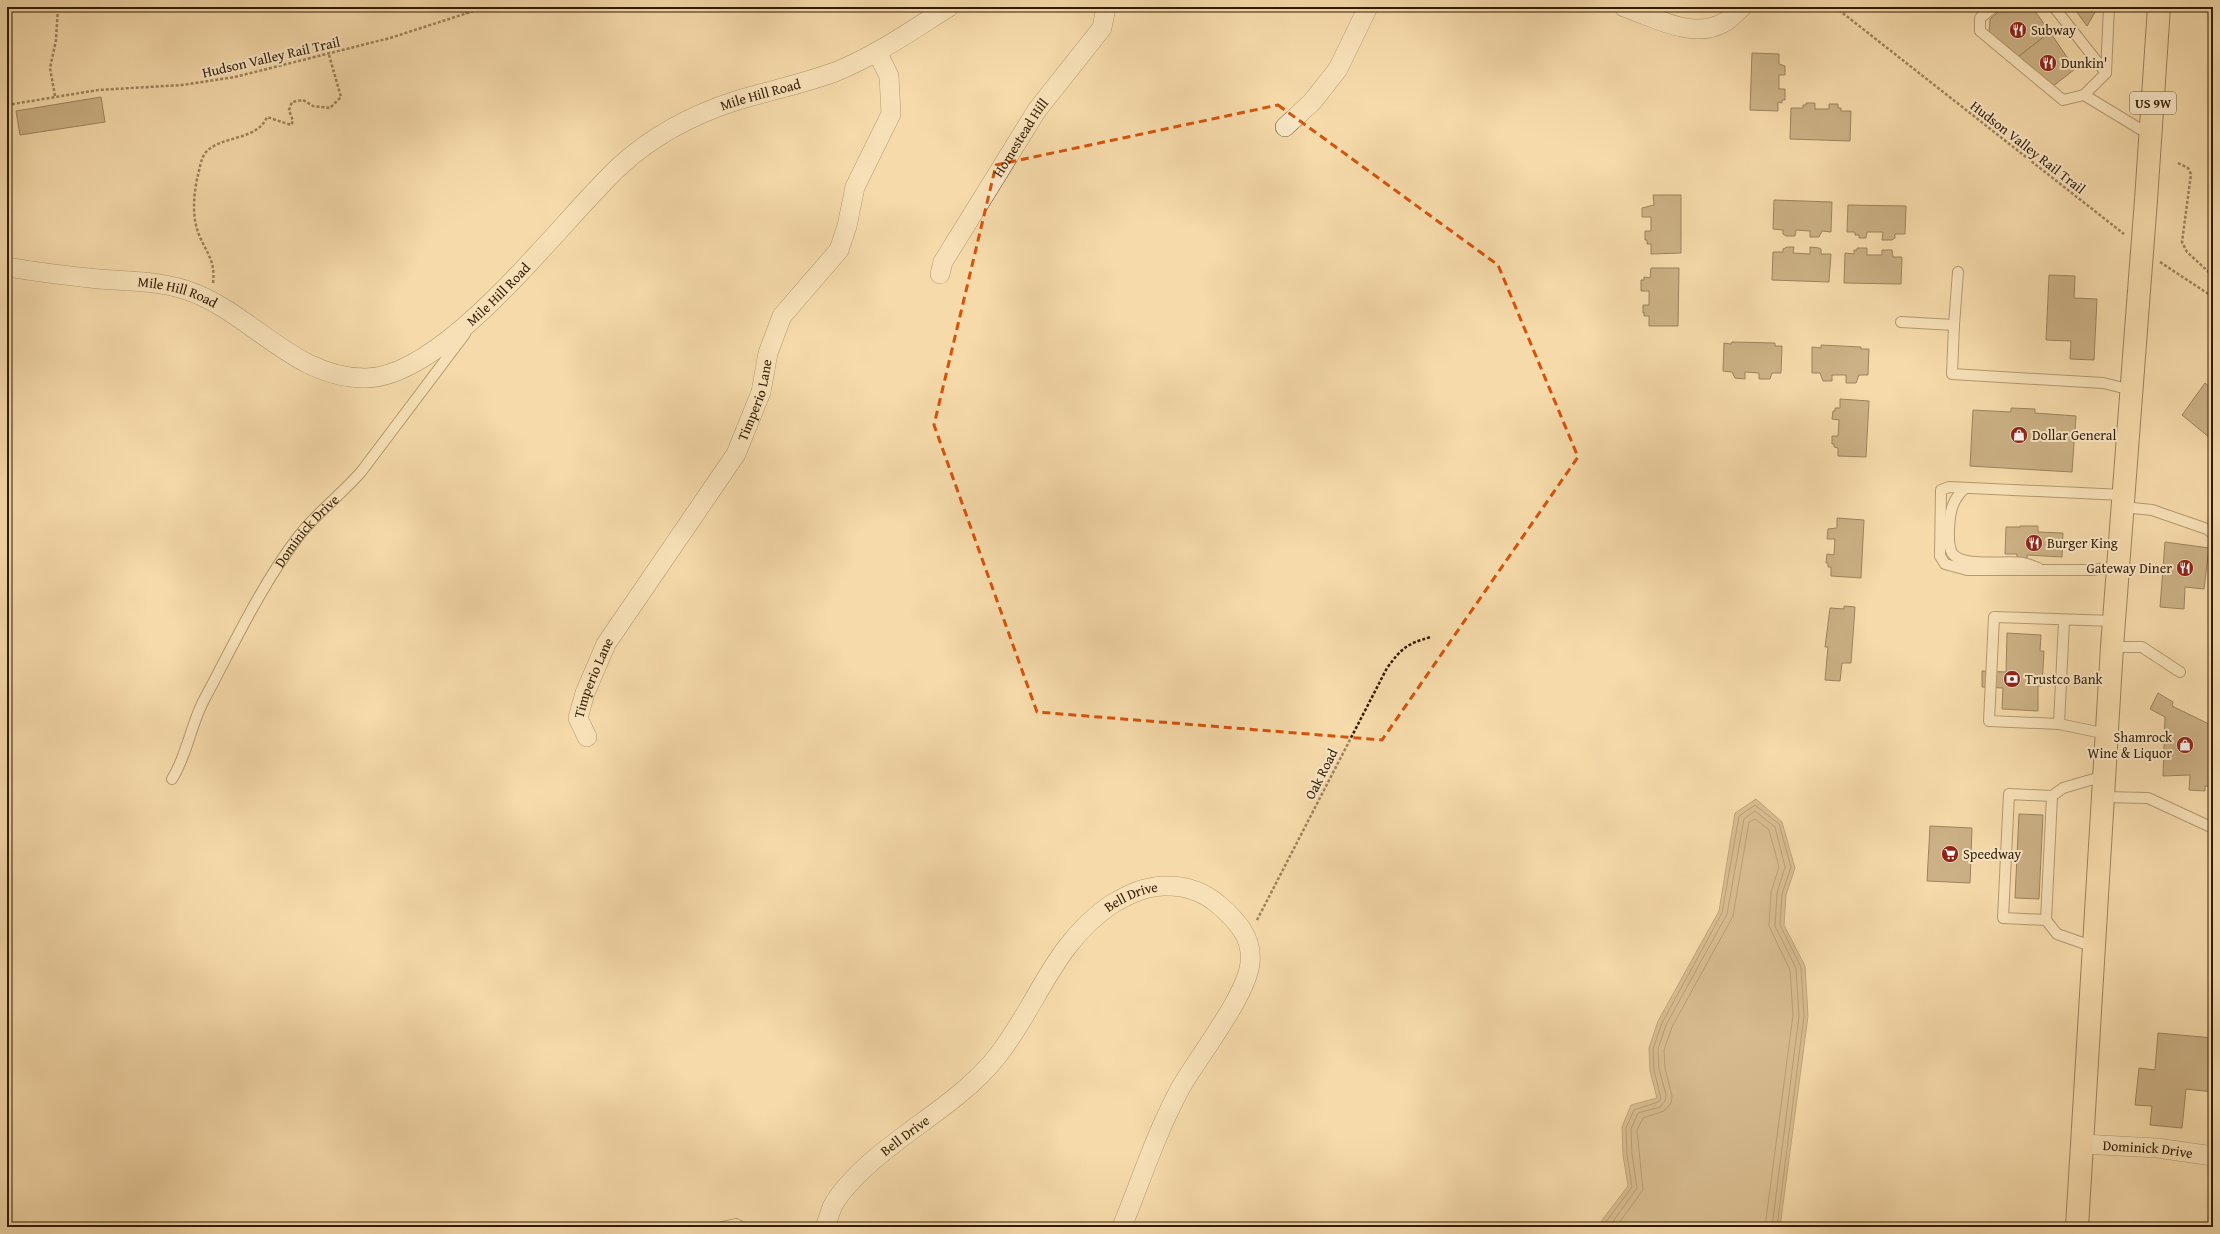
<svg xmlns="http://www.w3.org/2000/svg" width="2220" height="1234" font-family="'Gentium Book Plus',serif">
  <rect width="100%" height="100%" fill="#f6daaa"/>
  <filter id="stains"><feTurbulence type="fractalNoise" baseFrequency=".005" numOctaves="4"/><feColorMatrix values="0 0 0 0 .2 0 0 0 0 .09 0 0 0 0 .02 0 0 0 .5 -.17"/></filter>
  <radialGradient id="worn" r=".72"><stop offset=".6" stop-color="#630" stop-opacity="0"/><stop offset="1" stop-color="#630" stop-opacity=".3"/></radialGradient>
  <polygon fill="#b39971" stroke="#7f6744" points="1756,799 1782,822 1795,868 1786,895 1784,925 1805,966 1808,1016 1780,1227 1600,1227 1602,1220 1628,1186 1623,1155 1622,1127 1631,1105 1657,1098 1650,1071 1649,1048 1658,1021 1719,911 1735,813"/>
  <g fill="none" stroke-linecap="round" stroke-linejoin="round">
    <g stroke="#725a39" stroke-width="1">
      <polyline points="1604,1227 1606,1222 1632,1187 1627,1155 1626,1128 1634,1110 1658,1102 1661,1099 1654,1070 1653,1049 1662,1023 1722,913 1739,816 1755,805 1779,824 1791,867 1782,894 1780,925 1801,967 1804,1016 1777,1227"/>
      <polyline points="1609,1227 1637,1188 1632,1154 1631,1129 1638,1113 1660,1107 1665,1101 1666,1095 1659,1069 1658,1049 1666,1025 1727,914 1744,819 1755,811 1775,827 1785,867 1777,893 1775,926 1796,968 1799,1016 1772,1227"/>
      <polyline points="1616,1227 1643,1190 1637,1130 1643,1118 1664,1111 1671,1103 1672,1096 1665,1068 1664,1050 1672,1027 1733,916 1749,822 1755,819 1769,830 1779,867 1771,892 1769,926 1790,970 1793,1015 1765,1227"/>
    </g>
  </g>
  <g fill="#977e59" stroke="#311b01">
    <polygon points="2004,7 2032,7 2050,32 2018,57 1989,32 1990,19"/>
    <polygon points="2073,7 2098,7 2087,26"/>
    <polygon points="2050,32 2075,69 2052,87 2018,57"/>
    <polygon points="1752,53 1779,54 1779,64 1785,66 1785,75 1779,75 1779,89 1785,89 1785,100 1782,100 1782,103 1778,102 1778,111 1750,110"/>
    <polygon points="101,97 105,122 20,135 16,111"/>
    <polygon points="1806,103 1815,103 1815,109 1829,109 1829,104 1838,104 1838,108 1841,108 1841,111 1851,111 1850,141 1790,139 1791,108 1803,108 1803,105 1806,105"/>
    <polygon points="1653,195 1681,195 1681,253 1651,254 1651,244 1647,244 1647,240 1645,240 1645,231 1651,231 1651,217 1642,217 1642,208 1654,205"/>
    <polygon points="1774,200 1832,202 1831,232 1822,231 1819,237 1810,237 1810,231 1796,230 1795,236 1786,236 1783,234 1783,230 1773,229"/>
    <polygon points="1848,205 1906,206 1905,234 1895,234 1895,238 1892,240 1882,240 1883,232 1867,232 1866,238 1859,238 1859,235 1855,235 1855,232 1847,232"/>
    <polygon points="1787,247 1794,247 1793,253 1810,254 1810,247 1819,248 1821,249 1821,254 1831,254 1829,282 1772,280 1773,252 1783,252 1783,249"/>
    <polygon points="1857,248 1867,248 1867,255 1882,255 1882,250 1892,250 1893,257 1902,257 1901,284 1844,283 1845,253 1854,254 1854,250 1857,250"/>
    <polygon points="1651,268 1679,268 1678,326 1649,326 1649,316 1644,316 1644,312 1643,313 1643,305 1649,305 1649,291 1641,291 1641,280 1644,280 1644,277 1650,278"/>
    <polygon points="2049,275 2075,276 2074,298 2097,299 2094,360 2070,359 2071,341 2046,340"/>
    <polygon points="1732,342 1775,343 1775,346 1782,346 1781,373 1772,373 1770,379 1759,379 1759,373 1745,372 1745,379 1735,378 1732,372 1723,371 1724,343 1731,344"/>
    <polygon points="1821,345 1861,347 1861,349 1869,349 1868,375 1859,375 1856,383 1846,383 1846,375 1832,375 1832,381 1823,381 1820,373 1812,373 1812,347 1821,348"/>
    <polygon points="2205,383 2213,390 2213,435 2210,438 2182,415"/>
    <polygon points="1840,399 1869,401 1866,457 1838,456 1838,448 1834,447 1834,444 1832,444 1832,436 1838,436 1839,420 1832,419 1833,411 1835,411 1835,408 1840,408"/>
    <polygon points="2011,408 2035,409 2035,413 2076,416 2072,472 1970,466 1973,410 2011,412"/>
    <polygon points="1837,518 1864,520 1861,578 1831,576 1831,567 1828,567 1828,563 1826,563 1827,554 1834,555 1835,539 1827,539 1828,529 1837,528"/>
    <polygon points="2020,526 2038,526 2038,532 2063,533 2062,557 2027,555 2027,558 2017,558 2017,554 2005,554 2006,527 2020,527"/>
    <polygon points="2165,542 2209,548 2204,589 2185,587 2184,609 2160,607"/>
    <polygon points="1844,606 1855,607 1851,663 1842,663 1840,681 1825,680 1828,647 1825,647 1830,608 1844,609"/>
    <polygon points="2007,633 2041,635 2040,651 2044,651 2042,686 2038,686 2038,711 2002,709 2003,688 1982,687 1982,671 2006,672"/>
    <polygon points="2158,693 2173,702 2172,706 2213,726 2213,787 2205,786 2205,791 2189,790 2190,775 2163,776 2165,717 2150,709"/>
    <polygon points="2019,814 2043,815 2039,899 2015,898"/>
    <polygon points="1930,826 1972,828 1970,883 1927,881"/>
    <polygon points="2158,1033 2213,1038 2213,1092 2186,1089 2182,1128 2150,1125 2152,1106 2135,1105 2139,1068 2155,1070"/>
  </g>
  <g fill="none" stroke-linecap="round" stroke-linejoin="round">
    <defs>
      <g id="lane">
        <polyline points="1994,7 1980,18 1980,31 2063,100 2084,95 2106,73 2109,7"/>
        <polyline points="2054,7 2106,73"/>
        <polyline points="2084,95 2150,135"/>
        <polyline points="1901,322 1954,325 1952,374 2103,383 2132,390"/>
        <polyline points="1954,325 1958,272"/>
        <path d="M1965,488C1952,500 1950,511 1949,529C1949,536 1948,546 1952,553C1962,568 2006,560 2023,563C2028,564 2033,566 2038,568"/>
        <polyline points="2123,507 2152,510 2207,529 2213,534"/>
        <polyline points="2118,567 2091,570 1967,570 1945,564 1940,556 1941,490 1949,487 2124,495"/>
        <polyline points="2112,647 2142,647 2180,672"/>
        <polyline points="2059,724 2064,621"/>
        <polyline points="2107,734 2059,724 1989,721 1994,617 2114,621"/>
        <path id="s1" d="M172,779C187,756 191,723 205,698C234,644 260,587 298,537C316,513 341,495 361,472L465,334"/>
        <polyline points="2052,796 2063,788 2104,776"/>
        <polyline points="2103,797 2148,798 2213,828"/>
        <polyline points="2046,920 2003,918 2009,794 2052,796 2046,920 2057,934 2094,947"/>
        <polyline points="722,1227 736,1224 742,1227"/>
      </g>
      <g id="street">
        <path d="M1624,7C1653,17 1693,40 1723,23C1730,20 1736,12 1742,7"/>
        <polyline points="1285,127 1312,102 1338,69 1368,7"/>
        <path id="s2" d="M7,267C37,272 68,276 99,279C129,281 157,281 186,290C250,311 293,378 365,378C447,378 562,219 621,165C654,135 692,115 735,101C768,91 802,84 835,72C875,56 912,30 949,7"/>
        <path id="s3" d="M940,274L943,262L1037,110L1102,28L1106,7"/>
        <path id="s4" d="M587,737L578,718L585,693L606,644L736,454L761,392L768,353L782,316L839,250L847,226L855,187L891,114L889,76L877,52"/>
        <path id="s5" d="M2082,1144L2157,1148L2213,1156"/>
        <path id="s6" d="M825,1227C828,1220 830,1212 833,1205C858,1163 919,1127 957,1096C973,1083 987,1070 999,1054C1039,1002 1054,943 1112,904C1129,894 1144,887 1163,886C1184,885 1203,891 1219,905C1236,920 1253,937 1250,963C1247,995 1199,1056 1181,1087C1157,1131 1141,1180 1122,1227"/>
      </g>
      <g id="highway">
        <polyline points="2146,200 2159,7"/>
        <polyline points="2077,1227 2112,647 2138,304"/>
      </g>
    </defs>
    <use href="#lane" stroke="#624b2b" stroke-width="12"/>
    <use href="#street" stroke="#624b2b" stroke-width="20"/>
    <use href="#highway" stroke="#311b01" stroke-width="24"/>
    <g stroke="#311b01" stroke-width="2.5" stroke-dasharray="3 2" stroke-linecap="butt">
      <polyline points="465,7 467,14"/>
      <polyline points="1835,7 2124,234"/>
      <polyline points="55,96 50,68 56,40 58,7"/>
      <polyline points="7,105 98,90 182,85 235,77 390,38 486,7"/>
      <polyline points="2178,163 2188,168 2191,174 2182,242 2187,252 2213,276"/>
      <polyline points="2160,262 2213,297"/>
      <path d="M213,283C216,258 204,251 197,229C192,213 194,191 198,175C200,167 201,158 206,152C222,135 257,141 267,117L291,125L293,121L289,110L292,102L303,100L313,106L330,108L341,97L329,55"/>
      <path d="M1257,920L1387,668C1402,648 1406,644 1431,637"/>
    </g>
    <use href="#lane" stroke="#f9e7c8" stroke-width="10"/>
    <use href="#street" stroke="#f9e7c8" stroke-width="19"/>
    <use href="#highway" stroke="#f6daaa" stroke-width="22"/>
    <defs>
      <polyline id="highway-bridge" points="2138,304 2146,200"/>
    </defs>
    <use href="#highway-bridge" stroke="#311b01" stroke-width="24" stroke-linecap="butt"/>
    <use href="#highway-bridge" stroke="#f6daaa" stroke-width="22"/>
  </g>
  <path d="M0 0H2220V1234H0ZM1278,105L1498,265L1578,457L1382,740L1037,712L934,425L996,165Z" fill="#f6daaa" fill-opacity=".55" fill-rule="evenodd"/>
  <path fill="none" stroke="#d6530b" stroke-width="3" stroke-dasharray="8 5" stroke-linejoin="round" d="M1278,105L1498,265L1578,457L1382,740L1037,712L934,425L996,165Z"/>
  <defs>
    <symbol id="restaurant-disc" viewBox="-11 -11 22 22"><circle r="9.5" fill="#8f2418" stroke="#f9e7c8"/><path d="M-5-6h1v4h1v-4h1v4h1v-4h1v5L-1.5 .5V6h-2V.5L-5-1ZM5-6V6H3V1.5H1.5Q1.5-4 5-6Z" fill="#fff"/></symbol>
    <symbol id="shop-disc" viewBox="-11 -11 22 22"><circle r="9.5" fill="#8f2418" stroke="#f9e7c8"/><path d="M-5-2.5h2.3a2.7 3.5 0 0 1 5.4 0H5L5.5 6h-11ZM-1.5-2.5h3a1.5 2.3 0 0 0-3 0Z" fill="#fff"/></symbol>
    <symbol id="bank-disc" viewBox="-11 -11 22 22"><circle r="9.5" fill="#8f2418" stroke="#f9e7c8"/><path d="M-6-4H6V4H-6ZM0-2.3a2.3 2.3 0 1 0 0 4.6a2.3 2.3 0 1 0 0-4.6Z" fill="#fff"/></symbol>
    <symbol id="supermarket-disc" viewBox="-11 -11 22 22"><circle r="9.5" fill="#8f2418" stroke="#f9e7c8"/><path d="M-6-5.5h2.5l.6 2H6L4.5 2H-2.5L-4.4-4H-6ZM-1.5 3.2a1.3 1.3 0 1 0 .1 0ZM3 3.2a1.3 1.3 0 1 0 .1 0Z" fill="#fff"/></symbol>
  </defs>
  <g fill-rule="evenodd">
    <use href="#restaurant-disc" x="2008" y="20" width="20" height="20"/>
    <use href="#restaurant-disc" x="2038" y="53" width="20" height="20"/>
    <use href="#shop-disc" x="2009" y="425" width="20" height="20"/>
    <use href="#restaurant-disc" x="2024" y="533" width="20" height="20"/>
    <use href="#restaurant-disc" x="2175" y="558" width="20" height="20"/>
    <use href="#bank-disc" x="2002" y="669" width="20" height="20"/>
    <use href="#shop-disc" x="2175" y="735" width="20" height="20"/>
    <use href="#supermarket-disc" x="1940" y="844" width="20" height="20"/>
  </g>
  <g text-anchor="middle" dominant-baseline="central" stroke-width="4" stroke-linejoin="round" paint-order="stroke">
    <rect fill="#f9e7c8" stroke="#6d583d" stroke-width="1" x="2130" y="92" width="46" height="22" rx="3"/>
    <g font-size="13" font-weight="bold" fill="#311b01">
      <text x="2153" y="103">US 9W</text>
    </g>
    <g font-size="14" fill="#311b01" stroke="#f9e7c8" text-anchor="start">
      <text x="2031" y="30">Subway</text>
      <text x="2061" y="63">Dunkin'</text>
      <text x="2032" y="435">Dollar General</text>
      <text x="2047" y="543">Burger King</text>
      <text x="2172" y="568" text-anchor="end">Gateway Diner</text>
      <text x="2025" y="679">Trustco Bank</text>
      <text x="2172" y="737" text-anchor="end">Shamrock<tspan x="2172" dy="16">Wine &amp; Liquor</tspan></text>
      <text x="1963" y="854">Speedway</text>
    </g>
    <g font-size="14" fill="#311b01" stroke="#f9e7c8">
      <text transform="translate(271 57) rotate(-13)">Hudson Valley Rail Trail</text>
      <text stroke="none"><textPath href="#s2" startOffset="880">Mile Hill Road</textPath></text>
      <text stroke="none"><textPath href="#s3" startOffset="159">Homestead Hill</textPath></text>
      <text transform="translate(2028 147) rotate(38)">Hudson Valley Rail Trail</text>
      <text stroke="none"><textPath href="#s2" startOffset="544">Mile Hill Road</textPath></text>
      <text stroke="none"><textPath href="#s2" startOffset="173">Mile Hill Road</textPath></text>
      <text stroke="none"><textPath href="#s4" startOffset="388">Timperio Lane</textPath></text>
      <text stroke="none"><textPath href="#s1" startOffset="284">Dominick Drive</textPath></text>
      <text stroke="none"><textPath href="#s4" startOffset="64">Timperio Lane</textPath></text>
      <text transform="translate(1321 774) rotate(-63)">Oak Road</text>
      <text stroke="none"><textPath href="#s6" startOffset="459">Bell Drive</textPath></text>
      <text stroke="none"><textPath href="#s6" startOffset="124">Bell Drive</textPath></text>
      <text stroke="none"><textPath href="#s5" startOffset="66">Dominick Drive</textPath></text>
    </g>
  </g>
  <rect width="2220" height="1234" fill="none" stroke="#f6daaa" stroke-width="24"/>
  <rect x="8" y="8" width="2204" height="1218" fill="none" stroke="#311b01" stroke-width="2"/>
  <rect x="12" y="12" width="2196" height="1210" fill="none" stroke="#311b01"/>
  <rect width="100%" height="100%" filter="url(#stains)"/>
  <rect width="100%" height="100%" fill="url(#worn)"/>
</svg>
